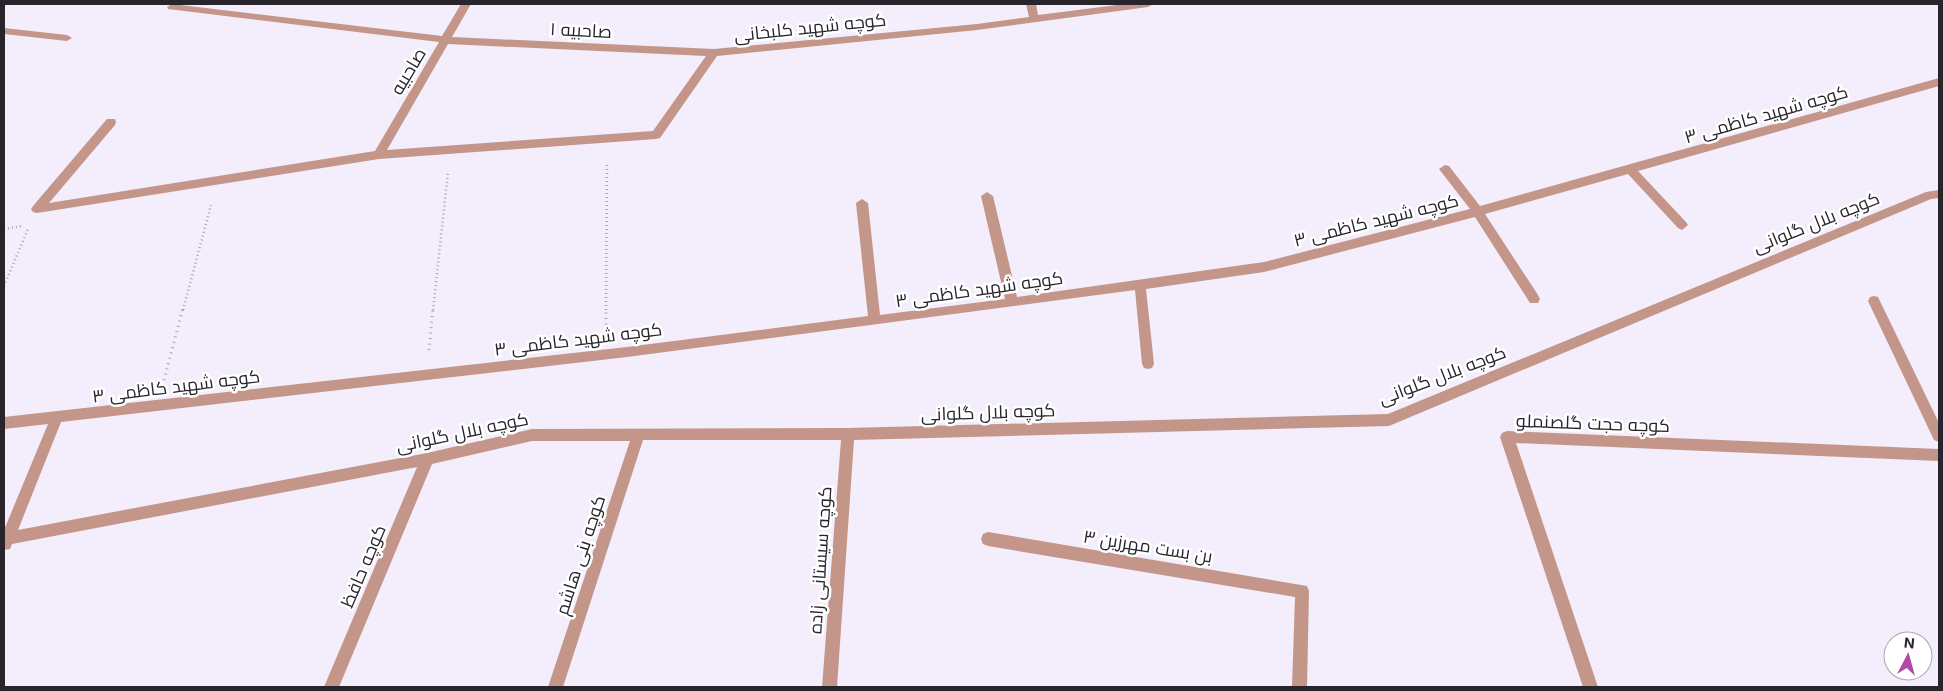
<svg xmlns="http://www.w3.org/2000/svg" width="1943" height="691" font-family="Inter,Cairo,sans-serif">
  <rect width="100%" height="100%" fill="#f3edfc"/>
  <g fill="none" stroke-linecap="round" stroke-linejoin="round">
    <g stroke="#a9a4b0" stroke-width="2.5" stroke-dasharray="1 3" stroke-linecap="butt">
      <polyline points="4,229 23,226"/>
      <polyline points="4,286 28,229"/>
      <polyline points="183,310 211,205"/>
      <polyline points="433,310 448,172"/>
      <polyline points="606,310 607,162"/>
    </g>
    <g stroke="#a9a4b0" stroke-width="3" stroke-dasharray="1 4.5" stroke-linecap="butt">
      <polyline points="606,330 606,308"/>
      <polyline points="429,350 433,308"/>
      <polyline points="164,380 183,308"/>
    </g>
    <g fill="#c39689" fill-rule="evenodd">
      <path d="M172,4L442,36L461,4H471L452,37L714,49L977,24L1029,17L1026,4H1036L1038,15L1125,4H1153L1148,7L977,30L717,56L660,138L656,139L379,159L37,213L33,212L31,209L33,206L107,119H115L116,122L115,125L49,203L375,151L439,42L168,9L167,7ZM448,44L706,56L653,131L387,150Z"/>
      <polygon points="4,28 67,35 72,38 67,41 4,34"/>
      <polygon points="1939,78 1939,86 1638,171 1686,222 1688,225 1682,230 1678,228 1628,174 1485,214 1538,295 1540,299 1538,303 1530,303 1475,217 1264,272 1146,289 1154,364 1152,368 1148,369 1144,368 1142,364 1135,290 627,357 61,422 18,530 427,453 532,429 848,428 1388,414 1926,192 1939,190 1939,198 1931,199 1389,426 854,440 837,687 822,687 841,440 643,440 563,687 548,687 630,441 532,441 432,464 339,687 324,687 417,467 12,544 10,549 4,550 4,530 48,424 4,429 4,417 627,347 868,316 856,203 862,199 868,203 880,315 1005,299 981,196 987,192 993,196 1017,297 1264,262 1470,209 1439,169 1445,165 1449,166 1480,206"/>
      <polygon points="1874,296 1878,297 1939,423 1939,442 1934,440 1868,301 1870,297"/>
      <polygon points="1507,431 1939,449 1939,461 1516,443 1598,687 1583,687 1500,437 1502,433"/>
      <polygon points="988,532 1307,586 1309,591 1307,687 1292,687 1295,597 988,546 983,544 981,539 983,534"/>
    </g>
  </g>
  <g text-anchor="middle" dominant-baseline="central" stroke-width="5" stroke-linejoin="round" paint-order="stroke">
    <g font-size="18" fill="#27252b" stroke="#fff">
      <text transform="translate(810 27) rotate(-6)">کوچه شهید کلبخانی</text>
      <text transform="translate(581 30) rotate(3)">صاحبیه ۱</text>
      <text transform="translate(408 71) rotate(-59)">صاحبیه</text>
      <text transform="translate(1766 114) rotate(-16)">کوچه شهید کاظمی ۳</text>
      <text transform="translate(1376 220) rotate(-14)">کوچه شهید کاظمی ۳</text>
      <text transform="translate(1816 222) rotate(-22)">کوچه بلال گلوانی</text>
      <text transform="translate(979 289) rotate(-8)">کوچه شهید کاظمی ۳</text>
      <text transform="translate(578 339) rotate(-7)">کوچه شهید کاظمی ۳</text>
      <text transform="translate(1442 375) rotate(-21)">کوچه بلال گلوانی</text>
      <text transform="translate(176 386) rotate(-7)">کوچه شهید کاظمی ۳</text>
      <text transform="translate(988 412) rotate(-2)">کوچه بلال گلوانی</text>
      <text transform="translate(1593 423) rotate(2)">کوچه حجت گلصنملو</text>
      <text transform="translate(462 432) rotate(-12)">کوچه بلال گلوانی</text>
      <text transform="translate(1148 546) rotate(9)">بن بست مهرزین ۳</text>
      <text transform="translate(580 555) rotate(-72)">کوچه بنی هاشم</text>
      <text transform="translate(820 560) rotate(-86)">کوچه سیستانی زاده</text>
      <text transform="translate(363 566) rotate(-67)">کوچه حافظ</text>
    </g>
  </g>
  <rect width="1943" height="691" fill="none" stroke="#27252b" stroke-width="10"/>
  <g transform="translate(1908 656) rotate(6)"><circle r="24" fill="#ffffff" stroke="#a9a8aa"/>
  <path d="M0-4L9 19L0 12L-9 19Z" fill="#b348a9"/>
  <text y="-8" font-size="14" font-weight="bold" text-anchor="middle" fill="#27252b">N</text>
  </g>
</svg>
